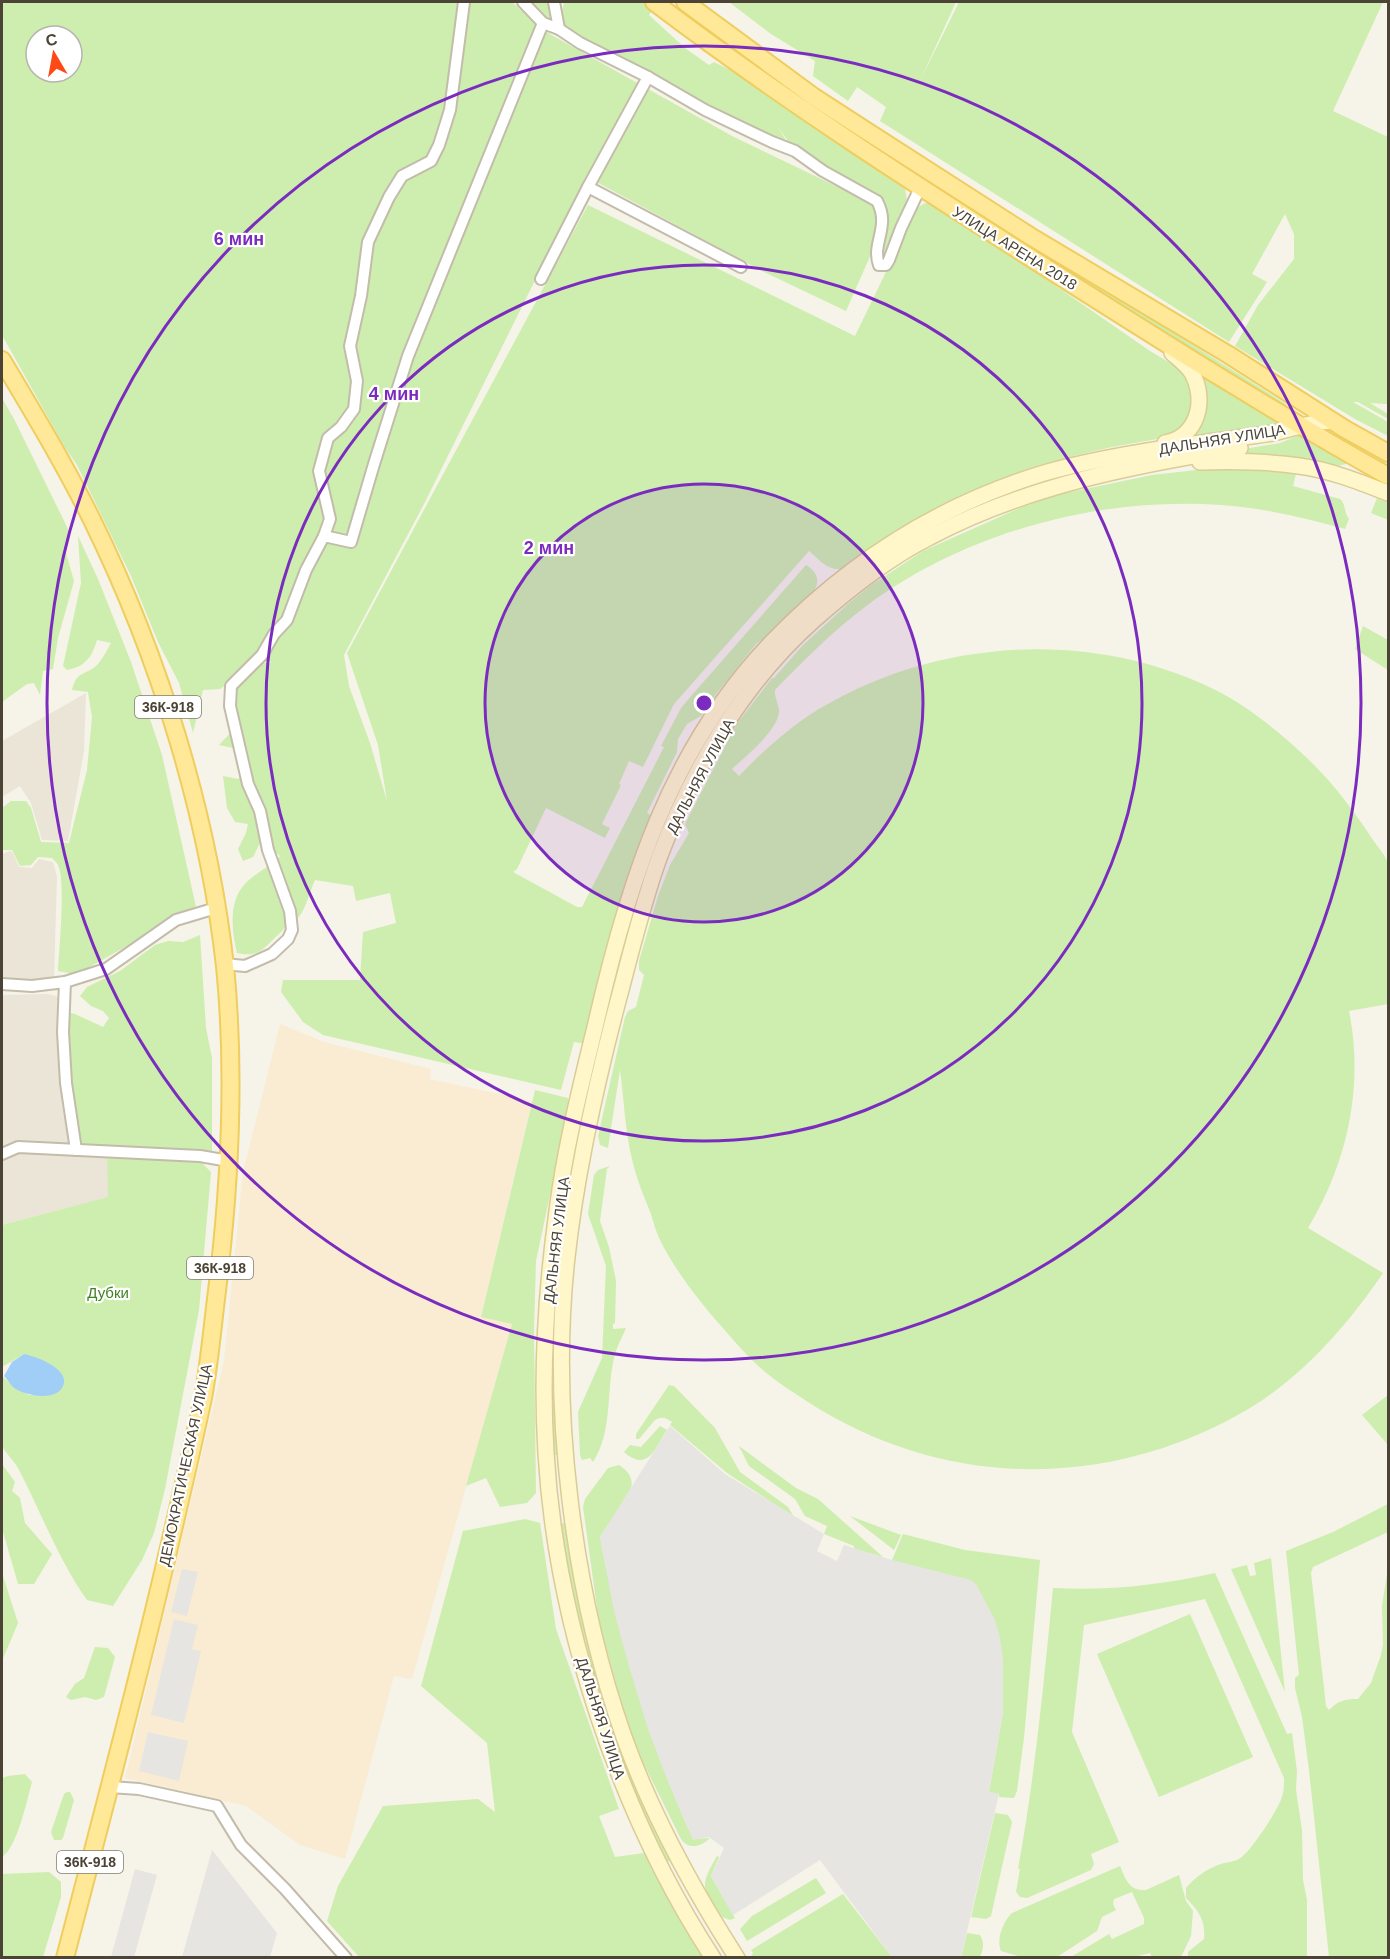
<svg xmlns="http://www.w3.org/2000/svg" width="1390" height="1959" font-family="Helvetica,sans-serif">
  <rect width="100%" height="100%" fill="#f6f3e9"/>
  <g fill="#eae5d7">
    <polygon points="86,693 84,751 68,841 42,840 31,803 20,786 2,797 2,741"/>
    <polygon points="10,851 13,853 19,867 32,868 39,859 53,862 57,877 54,977 51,980 34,984 2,980 2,854"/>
    <polygon points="47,994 56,996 61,1002 107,1148 109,1197 2,1225 2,995"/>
  </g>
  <polygon fill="#f9ecd3" points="280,1024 324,1042 431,1069 430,1079 532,1101 481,1316 512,1324 412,1679 394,1676 345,1859 300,1845 246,1806 125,1778 224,1361 243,1172"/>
  <g fill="#cdeeae" fill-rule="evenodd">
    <path d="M2,2H512L548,33L732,136L865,200L879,212L877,201L795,151L778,127L791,149L559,29L523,2H554L559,26L564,2H644L653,9L649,15L685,48L709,65L714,62L736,73L905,189L907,200L896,227L889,255L883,260L875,245L846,311L762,271L589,178L567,216L424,504L344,655L349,686L370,743L387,801L378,745L347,653L588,205L855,336L916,210C924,200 931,203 942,207L1150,351L1180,369L1191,388V411L1181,428L1173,434L1157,439L1112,447L1073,456L1036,468L843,569C827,571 820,560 809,551L674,704L643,767L629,761L619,784L621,785L602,824L610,828L605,838L546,808L517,869L513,872L577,907H582L664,747L661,746L681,708L692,695L806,565C816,571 821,580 814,591L773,632L756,644L716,694L701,716L687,724L678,739L677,752L647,813L653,816L587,1044L574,1042L561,1090L323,1035L303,1022L281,992L283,980H360L363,932L396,923L390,893L356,901L353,886L315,880C310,891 306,909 298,918C292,924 285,927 280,933C264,947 261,958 237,953C232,932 228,903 244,885C252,875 270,867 280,856L272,850L268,827L253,857L243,861L238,849L246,833L248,824L235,822L227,808L223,776L238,779L249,771V761L242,750L219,745L237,726L229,701L239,681L256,663H273L264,661L275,639L238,676L220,689L203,690L193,733L179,683L158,642L131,576L77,465L64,446L2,335ZM36,36H72V72H36Z"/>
    <polygon points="729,2 956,2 920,81 959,2 1383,2 1333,111 1388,137 1388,404 1370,403 1388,414 1388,419 1358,402 1353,402 1388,422 1388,436 1355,419 1235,346 1258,305 1294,259 1294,234 1285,214 1252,274 1267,282 1229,342 880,121 886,107 857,87 848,101 813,76 815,61 771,34"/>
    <polygon points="680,5 861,136 1283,402 1287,405 1286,409 851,138 674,8"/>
    <polygon points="1199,372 1276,420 1276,426 1195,440 1191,434"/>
    <polygon points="2,398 14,419 68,529 66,553 74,581 58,638 53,669 43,671 40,695 34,683 27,684 2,702"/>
    <polygon points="1303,434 1346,461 1346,464 1338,466 1302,458 1244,453 1244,449 1280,443"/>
    <path d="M1205,469H1245L1296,474L1293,486L1340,499C1346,504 1344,513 1349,519L1345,529C1298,516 1251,505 1202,504C1086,500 959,536 865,607C832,632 804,660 775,690C774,698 780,706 779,713C776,732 745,757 732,769L739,776C760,754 783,733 808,716C930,637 1095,626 1225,695C1255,712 1283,735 1308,759C1333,783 1354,811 1373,840C1378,847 1385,855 1388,863C1390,873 1388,889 1388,899C1388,934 1388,969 1388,1004L1349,1011C1364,1085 1348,1162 1308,1228L1383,1273C1345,1329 1296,1384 1236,1416C1099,1491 940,1487 808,1402C795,1393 781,1385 769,1375C751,1361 736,1343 721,1326C699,1301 678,1274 662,1244C657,1235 654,1224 651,1214C644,1196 636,1178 632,1159C625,1131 624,1099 620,1070L608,1148L600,1145L598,1136L625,1017L628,1011L636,1007L644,975L639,970V961L658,896L670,865L689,833L685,824L736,725L772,678H774L803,645L849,603L870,586L923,551L1022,507L1056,495L1152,475Z"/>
    <polygon points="1377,498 1388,503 1388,520 1371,513"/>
    <path d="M78,536L98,579L131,662L162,755L196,907L169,917L132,943L86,969L75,974L58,971C59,950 66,881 58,865C58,864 53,859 52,858L38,857L31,865L20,866L12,850H2V808L11,801H26L31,808L41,842L69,843L87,770L92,717L88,692L72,690C77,669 87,676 98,664C103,658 107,650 111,643L97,640C92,657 85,667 67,670L63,666L81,583Z"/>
    <polygon points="1363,626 1388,640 1388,670 1355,649"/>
    <path d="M200,935L206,1028L212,1058V1152L159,1155L163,1161L197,1158L211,1172L199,1310L165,1489L154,1533L142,1560L113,1606L87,1600C58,1559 41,1512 18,1468C14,1461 4,1451 2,1446C0,1439 2,1387 2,1376L14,1387L29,1395H52L24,1354L2,1367V1225L108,1197L107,1148L79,1147L67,1062V1012L75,1014L103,1027L109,1018L103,1011L91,1006L80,996L87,987L120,971L155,945L168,941L183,942Z"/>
    <polygon points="535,1090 568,1098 568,1110 536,1261 534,1331 536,1493 527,1503 500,1507 486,1478 466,1486 512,1324 481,1317"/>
    <path d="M610,1166L607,1169L600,1221L609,1247L616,1281L615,1323L613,1324V1329L626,1328C622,1338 616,1348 614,1358C606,1392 613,1431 593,1462L590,1458L582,1460L580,1455L578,1412L602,1358L606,1266L588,1214L594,1175L598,1170Z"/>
    <polygon points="549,1359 555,1360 557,1455 553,1455"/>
    <path d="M669,1385L674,1386L715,1428L740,1472L788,1507L794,1517L727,1473L670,1425L672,1422C666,1418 662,1416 655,1420L639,1439H636V1434Z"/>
    <polygon points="1388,1395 1388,1445 1362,1415"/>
    <path d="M660,1426L667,1430C655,1448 648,1473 624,1452L630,1445L641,1447Z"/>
    <polygon points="739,1446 796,1488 818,1499 883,1557 854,1549 854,1546 824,1534 827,1526 805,1516 795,1499 749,1466"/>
    <polygon points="2,1464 15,1482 12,1491 20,1498 25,1523 52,1554 34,1584 18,1584 2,1528"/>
    <path d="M619,1465C627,1470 634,1478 631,1488C628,1498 606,1527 600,1537C621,1645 647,1738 693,1839L710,1838C701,1847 689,1850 681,1839L631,1738L599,1622L583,1507L585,1499L608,1468Z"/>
    <path d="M1388,1504V1532L1313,1567L1311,1573L1326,1706L1329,1710C1338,1701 1344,1699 1358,1699L1371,1683L1381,1655L1383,1645L1382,1606L1388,1567V1957H1329L1309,1770L1302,1717L1295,1688V1678L1299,1675L1286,1551L1333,1532Z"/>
    <polygon points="850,1516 901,1535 894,1550"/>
    <polygon points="525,1519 540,1523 556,1629 619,1809 599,1816 615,1857 644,1853 702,1957 359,1957 327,1921 338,1886 383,1806 478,1799 495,1812 487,1743 421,1686 463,1531"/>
    <path d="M561,1523H566C580,1640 621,1754 670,1861L664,1863C649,1827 632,1790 618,1754C590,1679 570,1602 561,1523Z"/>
    <polygon points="903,1534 965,1550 1040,1560 1024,1738 1017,1791 1014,1798 999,1797 999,1794 989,1792 1003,1712 1003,1659 892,1560"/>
    <polygon points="1271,1558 1285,1692 1231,1569 1247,1565 1250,1576 1256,1575 1254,1563"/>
    <polygon points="2,1573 18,1623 2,1661"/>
    <path d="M1215,1573L1287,1734L1292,1733L1297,1771L1296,1790L1302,1830L1303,1880L1307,1900V1957H1188V1952L1204,1939C1206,1920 1198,1910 1186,1898V1888C1195,1877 1208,1868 1221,1864C1227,1862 1234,1862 1239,1859C1250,1853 1278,1810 1282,1797C1284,1791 1284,1785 1284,1778L1205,1599L1084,1625L1072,1732L1119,1842L1091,1854L1094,1864L1091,1870L1027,1898L1020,1897L1016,1892L1020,1869H1018C1035,1776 1044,1682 1053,1588C1108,1591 1162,1585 1215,1573Z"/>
    <polygon points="1190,1614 1253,1757 1159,1797 1097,1654"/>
    <polygon points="95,1647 108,1648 115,1657 104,1697 96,1700 85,1697 71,1700 66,1697 75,1684 84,1678"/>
    <path d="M25,1774L32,1782C27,1800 17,1848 2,1857V1778L8,1776Z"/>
    <polygon points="67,1792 70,1792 74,1800 63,1838 61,1840 54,1840 51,1832 64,1794"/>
    <polygon points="995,1813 1008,1815 1012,1822 991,1916 986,1919 971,1917"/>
    <path d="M717,1856L719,1857L711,1876L735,1918L730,1920L722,1917C703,1887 698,1889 717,1856Z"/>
    <path d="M1120,1866C1126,1880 1129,1891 1146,1890L1179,1875L1186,1901L1193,1911L1191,1936L1181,1957H1152L1150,1953L1131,1958L1071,1957L1109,1934L1112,1939L1144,1924V1918L1132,1892L1114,1899L1113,1904L1116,1910L1102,1917L1097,1931L1057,1957H1021L1001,1951C996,1940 1003,1921 1012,1913Z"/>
    <polygon points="49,1872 61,1882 61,1897 43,1957 2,1957 2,1874"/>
    <polygon points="816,1878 826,1893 747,1941 740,1929 752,1916"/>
    <polygon points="843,1894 892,1957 750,1958 753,1953 751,1950"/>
    <path d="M967,1933L980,1935C985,1943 983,1950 980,1957L961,1958Z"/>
  </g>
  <g fill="#e7e5e1">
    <polygon points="670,1426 725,1474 824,1534 817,1551 837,1561 844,1545 892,1560 971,1580 976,1584 995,1620 1000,1638 1003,1659 1003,1712 989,1792 999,1794 961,1957 892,1957 820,1860 733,1915 711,1876 724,1848 709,1837 693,1840 667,1779 648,1729 628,1663 614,1611 600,1537"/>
    <polygon points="182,1569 198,1572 187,1616 171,1612"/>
    <polygon points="174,1619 198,1625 192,1649 201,1651 184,1723 151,1715"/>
    <polygon points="148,1732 188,1741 179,1781 139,1771"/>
    <polygon points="212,1850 277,1933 270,1957 182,1957"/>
    <polygon points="135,1869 157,1875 134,1957 111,1957"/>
  </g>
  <path fill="#a0cef7" d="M24,1354C35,1356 67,1368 64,1383C60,1403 24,1396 13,1387C10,1384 7,1379 4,1376L12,1362Z"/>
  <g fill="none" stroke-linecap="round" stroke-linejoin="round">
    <defs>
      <g id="minor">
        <path d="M523,2L543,23L559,29L580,43L648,77L705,110L772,142L795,151L823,171L877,201C891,227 871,243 879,265H886L889,260L901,228L920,188"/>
        <polyline points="554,2 559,29"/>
        <polyline points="588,187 741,267"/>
        <polyline points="541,279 588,187 648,77"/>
        <polyline points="324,536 330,519 319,471 328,438 341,427 354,409 357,381 350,346 361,296 368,242 389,197 402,176 431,161 439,145 450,110 464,2"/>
        <polyline points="224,964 245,966 272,954 288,939 292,930 290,911 268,850 260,811 248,784 230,706 231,686 262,655 274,634 287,620 306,570 324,536 351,542 374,464 408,356 543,23"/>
        <polyline points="65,982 63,1032 66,1083 76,1150"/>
        <polyline points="2,984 32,986 65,982 106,969 176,920 216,908"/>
        <polyline points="2,1154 18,1147 200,1156 229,1161"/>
        <polyline points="110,1787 139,1789 217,1806 241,1845 285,1889 346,1958"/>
      </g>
      <g id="secondary">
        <path d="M1165,443C1198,437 1207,400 1192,373C1187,365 1179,359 1172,353"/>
        <path d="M1200,462C1233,461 1266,461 1299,466C1330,470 1360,482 1388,493"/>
        <path d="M713,1958C619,1814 556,1624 546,1453C541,1373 546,1291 557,1211C565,1147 581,1085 596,1023C628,883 670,748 772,642C848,563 939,505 1044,473C1093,459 1144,451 1193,444C1220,440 1247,437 1273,433C1293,429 1312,421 1333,421"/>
        <path d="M737,1958C692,1888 652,1815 624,1737C573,1593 550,1409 567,1257C577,1167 598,1075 622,986C633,943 644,900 659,858C692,770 743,683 814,620C849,589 888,558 930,537C1026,486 1134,465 1240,448"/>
      </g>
      <g id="primary">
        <path d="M654,2C783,100 919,187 1056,274C1165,343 1275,413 1388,476"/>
        <polyline points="685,2 814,97 868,132 1030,236 1229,355 1345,429 1388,453"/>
        <path d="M2,360C33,412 65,465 92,520C159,656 208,814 225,966C236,1077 230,1188 216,1299C212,1332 209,1365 203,1398C190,1458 176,1518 162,1577C132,1704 98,1831 65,1958"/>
      </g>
    </defs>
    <use href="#minor" stroke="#c3bcaa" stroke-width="14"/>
    <use href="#secondary" stroke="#dacc95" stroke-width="18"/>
    <use href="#primary" stroke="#efcd5e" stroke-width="20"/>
    <use href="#minor" stroke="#fff" stroke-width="10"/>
    <use href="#secondary" stroke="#fff6ca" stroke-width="15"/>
    <use href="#primary" stroke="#ffe999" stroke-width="16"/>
  </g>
  <circle cx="704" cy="703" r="219" fill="#7b2cbf" fill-opacity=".12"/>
  <g fill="none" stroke="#7b2cbf" stroke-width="3">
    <circle cx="704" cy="703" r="219"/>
    <circle cx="704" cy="703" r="438"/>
    <circle cx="704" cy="703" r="657"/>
  </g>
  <g text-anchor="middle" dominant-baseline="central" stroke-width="4.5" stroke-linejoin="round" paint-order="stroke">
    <g fill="#fff" stroke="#817c72" stroke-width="1.5">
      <rect x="135" y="696" width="66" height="22" rx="4.5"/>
      <rect x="187" y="1257" width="66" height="22" rx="4.5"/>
      <rect x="57" y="1851" width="66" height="22" rx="4.5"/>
    </g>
    <g font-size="14" font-weight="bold" fill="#4b4436">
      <text x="168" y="707">36К-918</text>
      <text x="220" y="1268">36К-918</text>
      <text x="90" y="1862">36К-918</text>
    </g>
    <g font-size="15" fill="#4b4436" stroke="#fff">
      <text transform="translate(1015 248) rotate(32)">УЛИЦА АРЕНА 2018</text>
      <text transform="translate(1222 439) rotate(-9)">ДАЛЬНЯЯ УЛИЦА</text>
      <text transform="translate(700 776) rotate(-62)">ДАЛЬНЯЯ УЛИЦА</text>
      <text transform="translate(556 1240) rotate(-83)">ДАЛЬНЯЯ УЛИЦА</text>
      <text transform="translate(185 1465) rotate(-78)">ДЕМОКРАТИЧЕСКАЯ УЛИЦА</text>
      <text transform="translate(601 1718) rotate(72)">ДАЛЬНЯЯ УЛИЦА</text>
    </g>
    <g font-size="15" fill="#418323" stroke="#fff">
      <text x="108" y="1292">Дубки</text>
    </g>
  </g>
  <circle cx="704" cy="703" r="9" fill="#7b2cbf" stroke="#fff" stroke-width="3"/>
  <g font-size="18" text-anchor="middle" font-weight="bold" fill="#7b2cbf" stroke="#fff" stroke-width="4.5" stroke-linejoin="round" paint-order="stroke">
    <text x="239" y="245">6 мин</text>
    <text x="394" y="400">4 мин</text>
    <text x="549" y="554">2 мин</text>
  </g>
  <rect width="1390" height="1959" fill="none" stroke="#4b4436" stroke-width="6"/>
  <g transform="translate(54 54) rotate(350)"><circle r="28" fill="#ffffff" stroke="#b7b4af" stroke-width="1.5"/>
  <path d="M0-4.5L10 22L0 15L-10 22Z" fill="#ff4917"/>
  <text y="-9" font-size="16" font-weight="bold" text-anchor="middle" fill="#4b4436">С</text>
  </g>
</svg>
